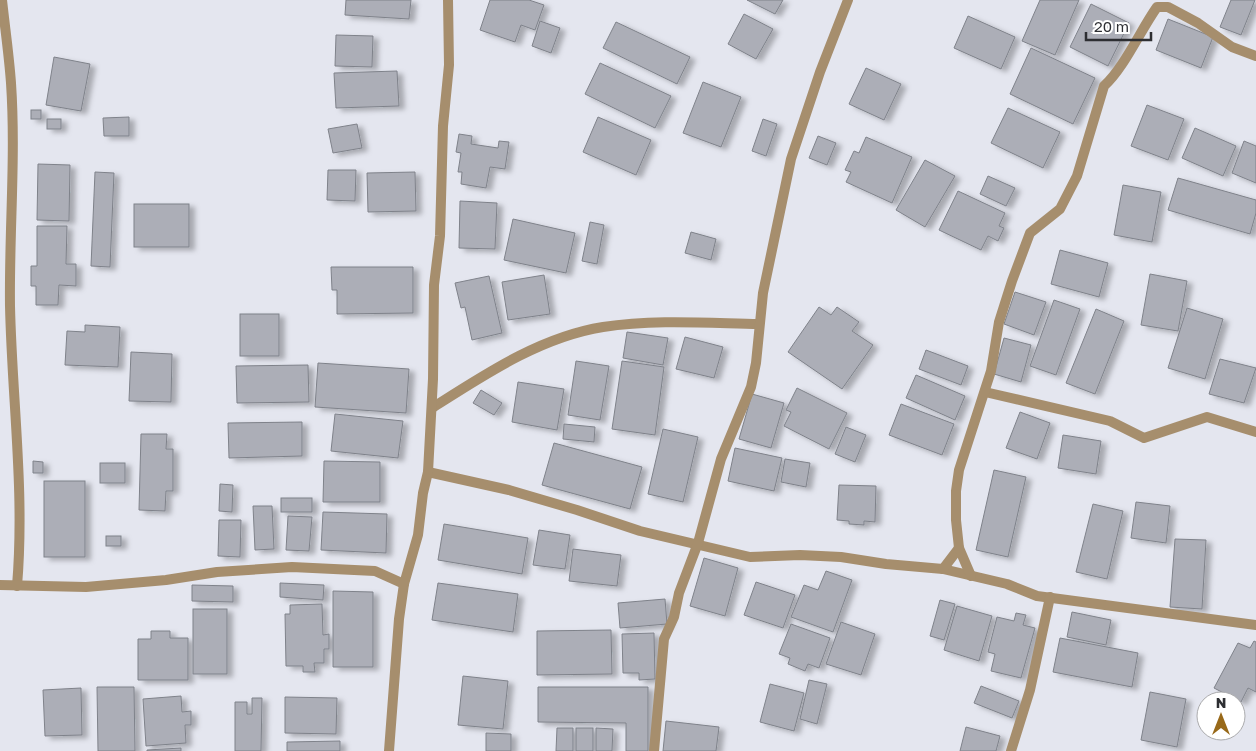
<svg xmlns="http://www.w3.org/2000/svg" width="1256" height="751" font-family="'Golos Text',sans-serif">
  <defs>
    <filter id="shadow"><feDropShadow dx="5.5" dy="3" stdDeviation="2.5" flood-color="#0004"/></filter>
  </defs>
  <rect width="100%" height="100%" fill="#e4e6ef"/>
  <g fill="#acaeb7" stroke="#7f828a" filter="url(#shadow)">
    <polygon points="346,0 411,0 409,19 345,15"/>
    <polygon points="490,0 529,0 544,5 535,30 521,25 515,42 480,30"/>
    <polygon points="747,0 783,0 775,14"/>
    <polygon points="1040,0 1079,0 1055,55 1022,41"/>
    <polygon points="1231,0 1255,0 1241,35 1220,27"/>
    <polygon points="1091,4 1129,23 1108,66 1070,47"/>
    <polygon points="744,14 773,29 756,59 728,44"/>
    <polygon points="968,16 1015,37 1001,69 954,48"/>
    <polygon points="1168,19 1213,37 1201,68 1156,50"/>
    <polygon points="540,21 560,28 551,53 532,46"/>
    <polygon points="616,22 690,57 677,84 603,48"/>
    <polygon points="336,35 373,36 372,67 335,66"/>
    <polygon points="1031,48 1095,78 1073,124 1010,94"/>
    <polygon points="54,57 90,64 81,111 46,105"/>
    <polygon points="600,63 671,96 655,128 585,94"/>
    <polygon points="866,68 901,84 884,120 849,104"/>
    <polygon points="397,71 399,106 336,108 334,73"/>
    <polygon points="703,82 741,97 721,147 683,133"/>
    <polygon points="1147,105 1184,119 1168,160 1131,146"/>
    <polygon points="1008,108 1060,132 1043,168 991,143"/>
    <rect x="31" y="110" width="10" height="9"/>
    <polygon points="129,117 129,136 104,136 103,118"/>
    <polygon points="598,117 651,140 636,175 583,152"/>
    <rect x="47" y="119" width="14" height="10"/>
    <polygon points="763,119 777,124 766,156 752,151"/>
    <polygon points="357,124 362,148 333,153 328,129"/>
    <polygon points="1195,128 1236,146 1223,176 1182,158"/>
    <polygon points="459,134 472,136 471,144 498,148 499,141 509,142 505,169 490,167 486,188 461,184 462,172 458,172 461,153 456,152"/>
    <polygon points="818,136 836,143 827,165 809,158"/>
    <polygon points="866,137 912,157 892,203 846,182 851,172 845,170 854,151 859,153"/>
    <polygon points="1244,141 1256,146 1256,183 1232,173"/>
    <polygon points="925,160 955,176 925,227 896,210"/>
    <polygon points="38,164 70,165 69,221 37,220"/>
    <polygon points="328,170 356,170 355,201 327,200"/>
    <polygon points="95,172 114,173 110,267 91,266"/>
    <polygon points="415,172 416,211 368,212 367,173"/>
    <polygon points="988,176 1015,188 1006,206 980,194"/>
    <polygon points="1178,178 1256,200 1256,213 1250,234 1168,210"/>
    <polygon points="1123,185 1161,192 1152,242 1114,235"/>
    <polygon points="958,191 1005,213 999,226 1004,228 998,241 988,236 981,250 939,230"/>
    <polygon points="460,201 497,203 495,249 459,248"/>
    <rect x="134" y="204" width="55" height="43"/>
    <polygon points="513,219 575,233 566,273 504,260"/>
    <polygon points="590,222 604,225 597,264 582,261"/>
    <polygon points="37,226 67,226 66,264 76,264 76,286 59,285 58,305 36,305 36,286 31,286 31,266 37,266"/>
    <polygon points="691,232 716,239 711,260 685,253"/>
    <polygon points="1060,250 1108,263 1099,297 1051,284"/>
    <polygon points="331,267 413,267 413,313 337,314 337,290 332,290"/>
    <polygon points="1150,274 1187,281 1178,331 1141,325"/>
    <polygon points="544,275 550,314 508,320 502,282"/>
    <polygon points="489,276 502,333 472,340 465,307 461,308 455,283"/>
    <polygon points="1015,292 1046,302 1034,335 1004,324"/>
    <polygon points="1054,300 1080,309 1056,375 1030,366"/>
    <polygon points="819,307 831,315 837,307 859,322 852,331 873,345 842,389 788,352"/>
    <polygon points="1187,308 1223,319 1205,379 1168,368"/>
    <polygon points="1096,309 1124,321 1095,394 1066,383"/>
    <rect x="240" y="314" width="39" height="42"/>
    <polygon points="85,325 120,327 118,367 65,365 67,331 85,332"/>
    <polygon points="627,332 668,338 663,365 623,358"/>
    <polygon points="685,337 723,347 714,378 676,369"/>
    <polygon points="1004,338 1031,345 1021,382 994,374"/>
    <polygon points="926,350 968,366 961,385 919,369"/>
    <polygon points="131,352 172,354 171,402 129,401"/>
    <polygon points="1220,359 1256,368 1244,403 1209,394"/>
    <polygon points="576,361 609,366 600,420 568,415"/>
    <polygon points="622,361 664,367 655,435 612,429"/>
    <polygon points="318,363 409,369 406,413 315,407"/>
    <polygon points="308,365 309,402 237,403 236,366"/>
    <polygon points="916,375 965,396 955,420 906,398"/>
    <polygon points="518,382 564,389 557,430 512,422"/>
    <polygon points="797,388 847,413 829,449 784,426 791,412 786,410"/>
    <polygon points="481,390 502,403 494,415 473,403"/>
    <polygon points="752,394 784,403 771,448 739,439"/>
    <polygon points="901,404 954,424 942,455 889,435"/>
    <polygon points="1020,412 1050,423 1037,459 1006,448"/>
    <polygon points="335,414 403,421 398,458 331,451"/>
    <polygon points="302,422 302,456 229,458 228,423"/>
    <polygon points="564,424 595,427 594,442 563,439"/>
    <polygon points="846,427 866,435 855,462 835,454"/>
    <polygon points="663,429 698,437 683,502 648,494"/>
    <polygon points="141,434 167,434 166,449 173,449 173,491 166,491 165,511 139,510"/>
    <polygon points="1063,435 1101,441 1096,474 1058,468"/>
    <polygon points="554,443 642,467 630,509 542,485"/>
    <polygon points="735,448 782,458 774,491 728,481"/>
    <polygon points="785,459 810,463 806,487 781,482"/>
    <polygon points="33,461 43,462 43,473 33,473"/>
    <polygon points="324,461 380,462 380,502 323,502"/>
    <rect x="100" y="463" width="25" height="20"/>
    <polygon points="994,470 1026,477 1008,557 976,550"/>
    <rect x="44" y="481" width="41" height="76"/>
    <polygon points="220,484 233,485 232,512 219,511"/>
    <polygon points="839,485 876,486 875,522 864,521 864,525 849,524 849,521 837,520"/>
    <rect x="281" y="498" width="31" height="14"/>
    <polygon points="1136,502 1170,506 1166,543 1131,538"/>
    <polygon points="1093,504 1123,511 1107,579 1076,572"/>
    <polygon points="253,506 272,506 274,549 255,550"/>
    <polygon points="323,512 387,514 386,553 321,550"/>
    <polygon points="288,516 312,517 309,551 286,550"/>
    <polygon points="219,520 241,520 240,557 218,556"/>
    <polygon points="444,524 528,538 522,574 438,560"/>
    <polygon points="539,530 570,535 565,569 533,565"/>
    <rect x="106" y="536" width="15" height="10"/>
    <polygon points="1175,539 1206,540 1202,609 1170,607"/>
    <polygon points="573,549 621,555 617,586 569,581"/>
    <polygon points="704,558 738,568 725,616 690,606"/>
    <polygon points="826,571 852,580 833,632 791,617 804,585 818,590"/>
    <polygon points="756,582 795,595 783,628 744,615"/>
    <polygon points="280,583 324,585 323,600 280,597"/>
    <polygon points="438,583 518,594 513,632 432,620"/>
    <polygon points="192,585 233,586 233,602 192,601"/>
    <polygon points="333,591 373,592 373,667 333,667"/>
    <polygon points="665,599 667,624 620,628 618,603"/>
    <polygon points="940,600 955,604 944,640 930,636"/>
    <polygon points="322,604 323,635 329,634 329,649 324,649 324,663 314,663 315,672 303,672 303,666 286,666 285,614 290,614 290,605"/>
    <polygon points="957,606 992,616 979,661 944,650"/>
    <rect x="193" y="609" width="34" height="65"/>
    <polygon points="1072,612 1111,620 1106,645 1067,637"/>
    <polygon points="1016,613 1026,615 1023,625 1035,628 1021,678 991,671 995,654 988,652 997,617 1014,621"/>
    <polygon points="841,622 875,634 861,675 826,664"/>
    <polygon points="791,624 830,638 819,668 808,664 805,671 788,664 790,658 779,654"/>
    <polygon points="611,630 612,674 537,675 537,631"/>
    <polygon points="151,631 170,631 170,638 188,638 188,680 138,680 138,639 151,639"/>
    <polygon points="654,633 655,679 639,680 639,673 623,673 622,634"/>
    <polygon points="1060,638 1138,653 1132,687 1053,672"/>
    <polygon points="1254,641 1256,642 1256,692 1248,688 1241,702 1214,688 1238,643 1250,648"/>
    <polygon points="463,676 508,681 503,729 458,725"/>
    <polygon points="809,680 827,684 817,724 800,719"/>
    <polygon points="770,684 804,693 794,731 760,722"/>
    <polygon points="981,686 1019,701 1012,718 974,703"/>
    <polygon points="97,687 134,687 135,751 98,751"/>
    <polygon points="538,687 648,687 648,751 626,751 626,723 538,722"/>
    <polygon points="81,688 82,735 45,736 43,690"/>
    <polygon points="1150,692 1186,699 1177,747 1141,740"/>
    <polygon points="181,696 182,712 191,711 191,725 185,725 186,743 146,746 143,699"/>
    <polygon points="285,697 337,698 336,734 285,733"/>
    <polygon points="252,698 262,698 261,751 235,751 235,702 247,702 247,714 252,714"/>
    <polygon points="666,721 719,727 716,751 663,751"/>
    <polygon points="966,727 1000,736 996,751 960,751"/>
    <polygon points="557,728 573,728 573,751 556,751"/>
    <rect x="576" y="728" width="17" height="23"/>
    <polygon points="596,728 613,729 612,751 596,751"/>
    <polygon points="486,733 511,734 511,751 486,751"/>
    <polygon points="340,741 340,751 287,751 287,742"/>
    <polygon points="181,748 181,751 147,751 147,750"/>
  </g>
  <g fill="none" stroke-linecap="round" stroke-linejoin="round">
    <g stroke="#a68e6d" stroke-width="10">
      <path d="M2,0C5,28 9,55 11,83C16,157 9,232 10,306C12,399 25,492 17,586"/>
      <polyline points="985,392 1110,421 1144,438 1207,417 1256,432"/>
      <path d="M432,408C484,375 540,337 603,327C654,319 707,323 759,324"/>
      <polyline points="428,472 509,490 577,510 640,531 750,557 800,555 841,557 886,564 943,569 1007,584 1037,596 1256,625"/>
      <polyline points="943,569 959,548"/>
      <path d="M971,576L959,548L956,520V491L959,470L991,371L999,322L1012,281L1030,233L1060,209L1077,176L1104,86C1124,68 1140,31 1157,7H1168L1198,23L1232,47L1256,56"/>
      <polyline points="0,585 86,587 166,580 217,572 292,567 375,571 404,584"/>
      <polyline points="389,751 399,619 404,584 418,535 423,493 428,472 433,379 434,285 440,236 443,126 449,65 448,0"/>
      <polyline points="654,751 664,639 674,617 679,593 698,543 721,459 751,387 756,363 763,293 791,159 820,72 848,0"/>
      <polyline points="1011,751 1030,690 1050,597"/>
    </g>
  </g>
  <g transform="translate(1221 716)"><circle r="24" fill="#ffffff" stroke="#ababad"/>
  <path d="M0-4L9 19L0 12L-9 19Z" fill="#986919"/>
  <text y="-8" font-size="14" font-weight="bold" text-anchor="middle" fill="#2d2e32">N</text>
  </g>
  <path d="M1086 32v8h65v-8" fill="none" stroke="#2d2e32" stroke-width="2.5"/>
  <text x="1094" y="32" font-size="15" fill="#2d2e32" stroke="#ffffff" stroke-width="4" paint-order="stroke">20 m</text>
</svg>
